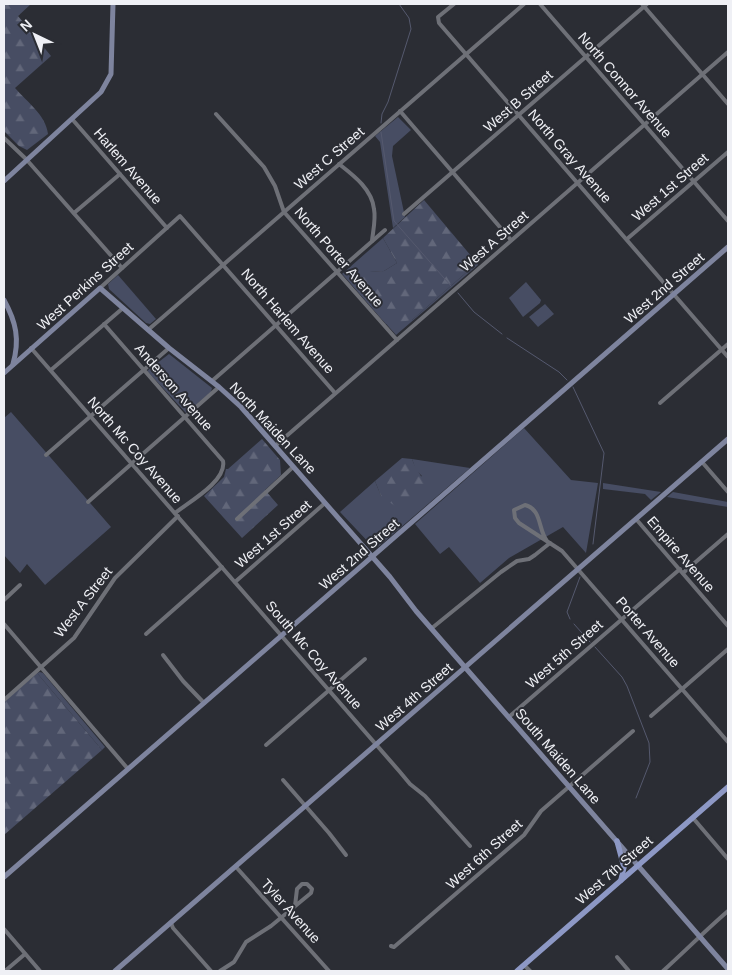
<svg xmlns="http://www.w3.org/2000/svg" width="732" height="975" font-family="Helvetica,sans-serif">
  <defs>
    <pattern id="forest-firs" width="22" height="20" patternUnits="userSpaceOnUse" patternTransform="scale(1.25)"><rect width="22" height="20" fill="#474d63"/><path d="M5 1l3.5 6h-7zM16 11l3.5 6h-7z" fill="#62677a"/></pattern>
  </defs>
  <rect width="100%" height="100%" fill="#2b2d34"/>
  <g fill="#474d63">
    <polygon points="398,117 411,130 393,146 392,156 405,217 393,228 380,142 375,136"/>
    <polygon points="383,238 397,263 384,271 370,272 412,320 477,263 478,265 396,335 342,274"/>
    <polygon points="118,275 156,319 150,324 146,323 109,289 108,284"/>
    <polygon points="526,282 541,300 540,303 523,317 509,298"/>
    <polygon points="545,304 554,314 538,327 529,317"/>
    <polygon points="169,354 212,388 211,392 186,413 147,371"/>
    <polygon points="11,412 111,527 45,585 27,564 20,573 4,555 4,418"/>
    <polygon points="524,428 571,480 598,483 586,553 563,527 509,558 480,583 449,547 440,554 415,524"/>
    <polygon points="412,459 470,468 378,547 373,547 340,512 375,481 381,496 422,476 416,470"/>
    <polygon points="603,483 661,492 651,500 645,494 603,489"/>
    <polygon points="673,492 728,502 728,507 667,497"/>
    <polygon points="40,672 43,673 105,747 102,750 37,673"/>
  </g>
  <g fill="url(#forest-firs)">
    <path d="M4,4H31L18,16L51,56L15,88C27,102 46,115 48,134L27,150L19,146L4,131Z"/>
    <polygon points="424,200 477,263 412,320 386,324 353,286 370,272 384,271 397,263 383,238"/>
    <polygon points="262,439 280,460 281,475 265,490 278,505 242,538 204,496 224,477 226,469 228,469"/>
    <path d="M402,458L412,459C416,471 424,477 426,489C422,500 412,505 402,511L381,496L375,481Z"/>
    <polygon points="37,673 102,750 4,835 4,702"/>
  </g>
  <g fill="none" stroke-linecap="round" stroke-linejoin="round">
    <g stroke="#55596e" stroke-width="1">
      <polyline points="381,123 382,114 388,102 411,29 409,18 399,4"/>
      <polyline points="381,132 394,221 451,286"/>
      <polyline points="458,293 474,312 502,334"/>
      <polyline points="507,338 559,372 567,380"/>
      <polyline points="573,387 604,453 593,544"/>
      <polyline points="570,619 567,612 580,577"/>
      <polyline points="574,624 590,642"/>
      <polyline points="595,647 622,677 627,686 649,743 650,762 636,798"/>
    </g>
    <g stroke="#6e7077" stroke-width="4">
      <polyline points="454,4 438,17 439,23 728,357"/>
      <polyline points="540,4 728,221"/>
      <polyline points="642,4 728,104"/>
      <polyline points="400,111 511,240"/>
      <polyline points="216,114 264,167 275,186 284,212 397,340"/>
      <polyline points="72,119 167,228"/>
      <polyline points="4,138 26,159 122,268"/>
      <path d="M339,164C353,175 372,189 374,209C376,219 373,231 372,241"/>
      <polyline points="74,213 120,174"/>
      <polyline points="404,214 647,4"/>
      <polyline points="627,239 728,152"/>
      <polyline points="100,288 180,216 335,393"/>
      <path d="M104,324L223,461C227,481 189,502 175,513"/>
      <polyline points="148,330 524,4"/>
      <polyline points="31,348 400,772 410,784 425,796 470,846"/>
      <polyline points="51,370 123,308"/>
      <polyline points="212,381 385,230"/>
      <polyline points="660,403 728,344"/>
      <polyline points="275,446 728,52"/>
      <polyline points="46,455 169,348"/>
      <polyline points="702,462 728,492"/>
      <polyline points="88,502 219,387"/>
      <polyline points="237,519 293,467"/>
      <polyline points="636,519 728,626"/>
      <path d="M547,541C538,530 542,509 525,505L514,510L515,518L519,523L562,551L728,742"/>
      <polyline points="683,573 728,534"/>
      <polyline points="235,582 325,503"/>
      <polyline points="4,600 20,585"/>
      <polyline points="4,624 128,769"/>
      <polyline points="432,628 501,572 517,561 529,559 535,555 550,543"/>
      <polyline points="146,634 222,567"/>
      <polyline points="163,655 183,681 204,703"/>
      <polyline points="4,700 74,638 115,578 178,516"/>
      <polyline points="510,716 680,569"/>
      <polyline points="651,716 728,649"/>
      <polyline points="266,745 365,659"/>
      <polyline points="283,780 329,833 346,855"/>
      <polyline points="693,818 728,859"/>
      <polyline points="236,867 329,971"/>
      <polyline points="171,923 173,928 211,971"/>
      <polyline points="4,929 40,971"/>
      <polyline points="391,946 394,947 524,835 541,811 633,731"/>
      <polyline points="617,957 629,971"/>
      <polyline points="524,965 530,971"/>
      <polyline points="5,971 25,954"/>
      <polyline points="220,971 234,962 246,942 271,926 311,893 312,889 307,884 302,884 297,889 295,906"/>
      <path d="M663,971C685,951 706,930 728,911"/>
    </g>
    <g stroke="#7e849e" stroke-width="5">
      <polyline points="4,181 101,92 111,74 113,4"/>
      <path d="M4,300C16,322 20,339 13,364"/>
      <polyline points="4,373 100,288 169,348 219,387 241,407 390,577 416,611 728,969"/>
      <polyline points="4,877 728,247"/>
      <polyline points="115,971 728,439"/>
    </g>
    <g stroke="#8d98c5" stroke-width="5.5">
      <polyline points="617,841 624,867 621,880"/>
      <polyline points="517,971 728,787"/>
    </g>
  </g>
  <g text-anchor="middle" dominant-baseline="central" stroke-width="4" stroke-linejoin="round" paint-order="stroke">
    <g font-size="14" fill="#eff0f5" stroke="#2b2d34">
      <text transform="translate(625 85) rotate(49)">North Connor Avenue</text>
      <text transform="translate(518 101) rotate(-41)">West B Street</text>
      <text transform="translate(570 156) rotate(49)">North Gray Avenue</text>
      <text transform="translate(329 158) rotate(-41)">West C Street</text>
      <text transform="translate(128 166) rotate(49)">Harlem Avenue</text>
      <text transform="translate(670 187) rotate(-41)">West 1st Street</text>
      <text transform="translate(494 241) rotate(-41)">West A Street</text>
      <text transform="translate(339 257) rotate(49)">North Porter Avenue</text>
      <text transform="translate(85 286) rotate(-42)">West Perkins Street</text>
      <text transform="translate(664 288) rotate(-41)">West 2nd Street</text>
      <text transform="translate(288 321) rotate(49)">North Harlem Avenue</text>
      <text transform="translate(174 387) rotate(49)">Anderson Avenue</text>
      <text transform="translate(273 428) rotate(47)">North Maiden Lane</text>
      <text transform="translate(135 450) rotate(49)">North Mc Coy Avenue</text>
      <text transform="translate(273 534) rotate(-41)">West 1st Street</text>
      <text transform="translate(359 554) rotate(-41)">West 2nd Street</text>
      <text transform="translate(681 554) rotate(49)">Empire Avenue</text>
      <text transform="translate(83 602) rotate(-52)">West A Street</text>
      <text transform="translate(648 632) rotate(49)">Porter Avenue</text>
      <text transform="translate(564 654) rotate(-41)">West 5th Street</text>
      <text transform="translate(314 655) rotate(49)">South Mc Coy Avenue</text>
      <text transform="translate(414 697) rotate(-41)">West 4th Street</text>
      <text transform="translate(558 756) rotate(49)">South Maiden Lane</text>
      <text transform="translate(484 854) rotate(-42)">West 6th Street</text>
      <text transform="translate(614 870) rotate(-41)">West 7th Street</text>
      <text transform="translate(291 911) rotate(48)">Tyler Avenue</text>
    </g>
  </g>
  <rect width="732" height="975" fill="none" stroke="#eff0f5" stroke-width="10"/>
  <g transform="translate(35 35) rotate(317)" stroke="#2b2d34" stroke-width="4" paint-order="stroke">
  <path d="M0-4L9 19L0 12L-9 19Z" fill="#eff0f5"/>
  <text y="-8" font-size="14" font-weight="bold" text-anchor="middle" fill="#eff0f5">N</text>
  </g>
</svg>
